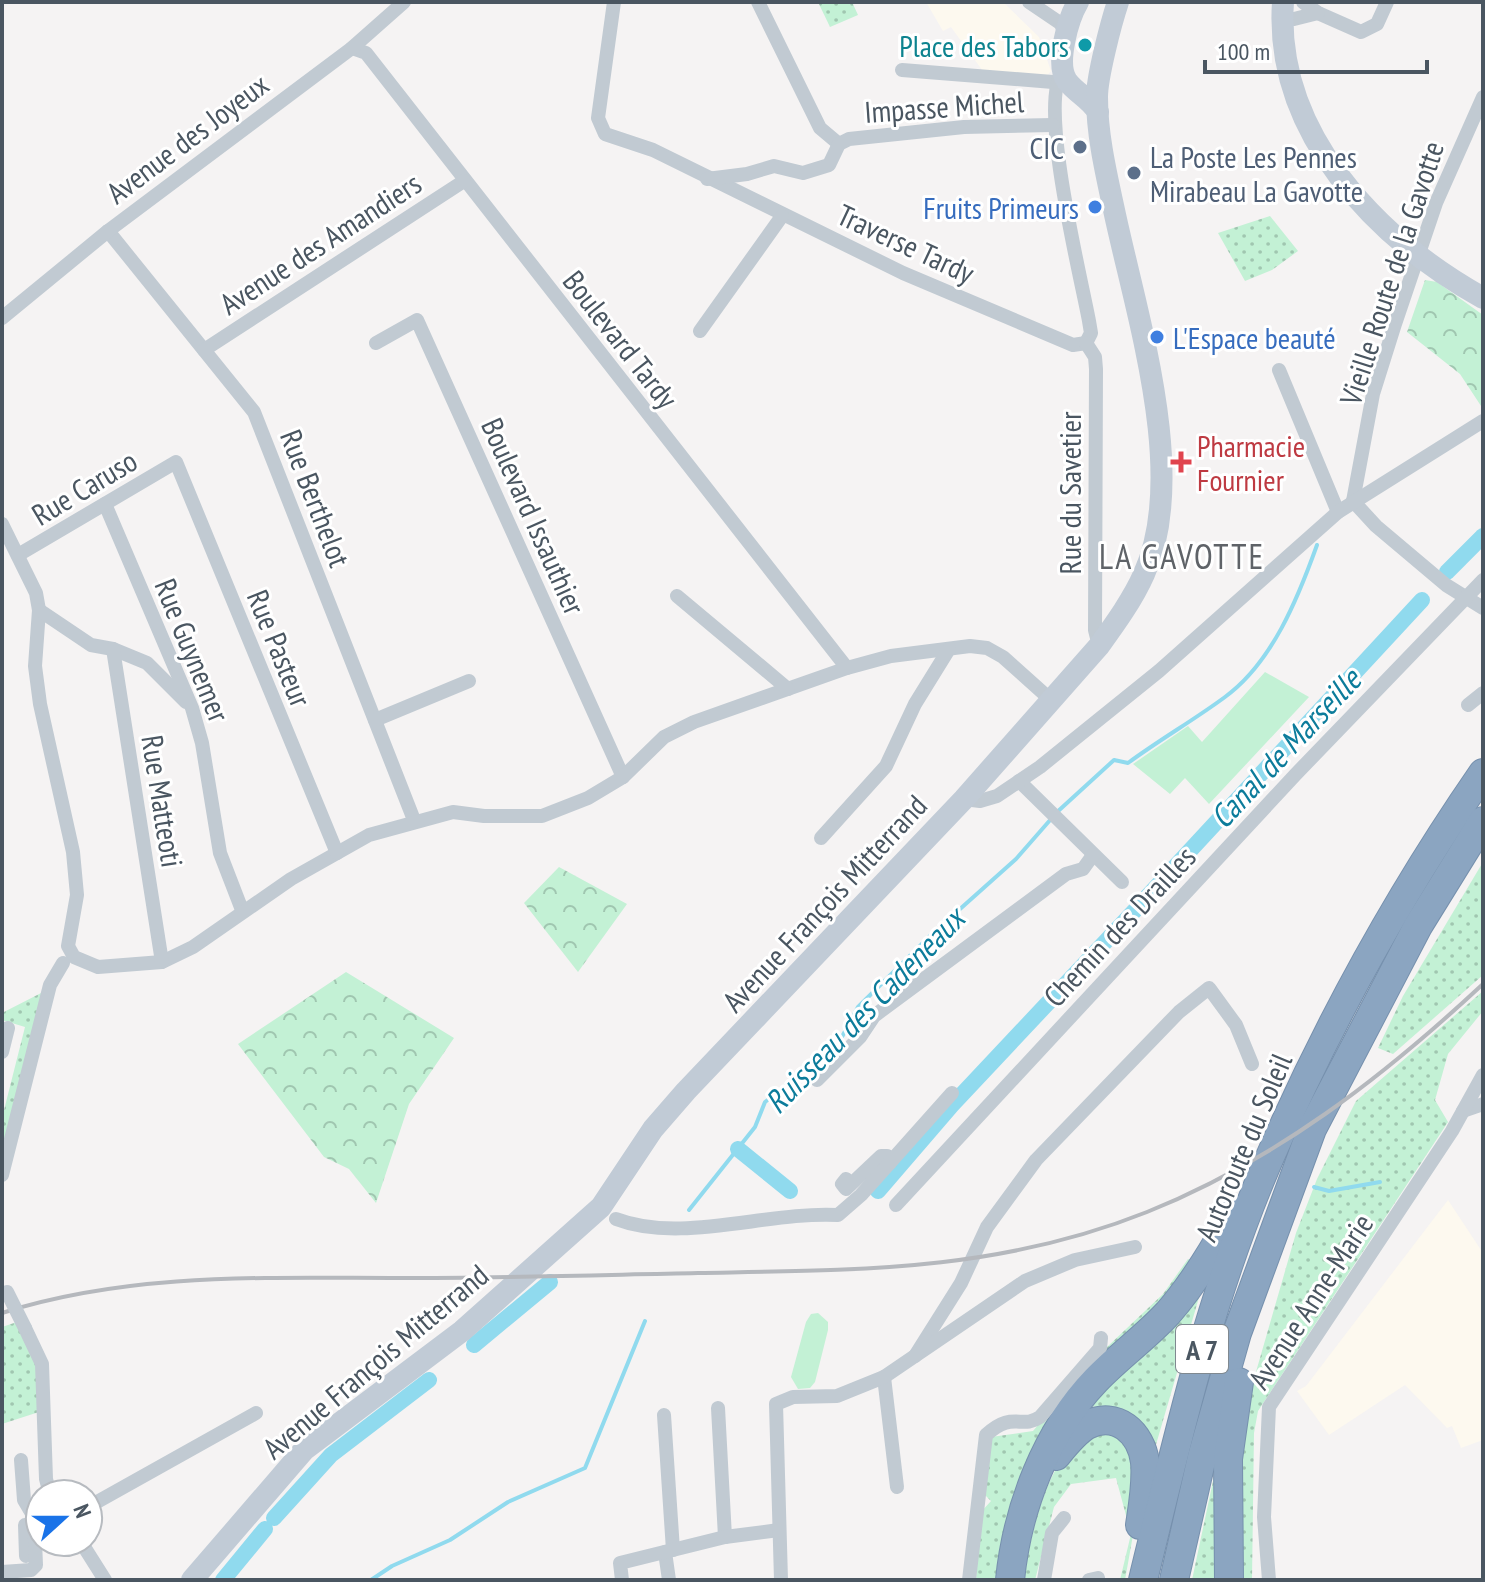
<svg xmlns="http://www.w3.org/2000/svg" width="1485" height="1582" font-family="'PT Sans Narrow',sans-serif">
  <defs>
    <pattern id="grass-dots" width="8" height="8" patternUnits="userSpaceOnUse" patternTransform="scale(2)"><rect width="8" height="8" fill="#c3f1d5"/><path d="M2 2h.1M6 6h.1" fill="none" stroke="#a0c6b0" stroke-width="1.8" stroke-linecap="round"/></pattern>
    <pattern id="forest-crowns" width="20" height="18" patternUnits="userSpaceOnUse" patternTransform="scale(2)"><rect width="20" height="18" fill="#c3f1d5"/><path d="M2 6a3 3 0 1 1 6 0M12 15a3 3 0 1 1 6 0" fill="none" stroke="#a0c6b0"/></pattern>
  </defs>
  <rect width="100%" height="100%" fill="#f5f3f3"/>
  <g fill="#fdf9ef">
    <polygon points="926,2 1003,2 1039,37 1051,71 1044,79 985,74 951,27 943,31"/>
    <polygon points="1448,1200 1483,1253 1483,1440 1461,1448 1452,1426 1447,1428 1405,1385 1329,1435 1297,1391 1306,1386"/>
  </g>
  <g fill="url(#grass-dots)">
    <polygon points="818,2 852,2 858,15 830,27"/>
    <polygon points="1270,216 1298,251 1272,270 1245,281 1218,233"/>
    <polygon points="1483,862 1483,975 1393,1054 1378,1048 1403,996"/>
    <polygon points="45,991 2,1166 2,1118 25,1027 2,1020 2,1013"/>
    <polygon points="1483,991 1483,1011 1448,1054 1435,1100 1448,1122 1258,1411 1254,1433 1252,1580 1239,1580 1237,1488 1245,1410 1296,1233 1317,1179 1356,1101"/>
    <polygon points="1188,1259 1198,1263 1089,1376 997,1580 976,1580 980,1513 991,1501 982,1492 991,1437 1033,1431 1088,1365 1163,1294"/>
    <polygon points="1200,1294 1155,1448 1109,1409 1085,1405"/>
    <polygon points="20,1321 37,1362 42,1411 2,1424 2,1327"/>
    <path d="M1108,1428L1134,1446L1133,1535L1125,1580H1120L1131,1534L1116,1478L1071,1484L1054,1507L1035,1580H1024C1030,1538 1044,1469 1079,1440C1085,1434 1099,1432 1108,1428Z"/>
    <polygon points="1220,1448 1224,1580 1192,1580"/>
  </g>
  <g fill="url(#forest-crowns)">
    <polygon points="1425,280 1437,282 1483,315 1483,409 1460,374 1407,332"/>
    <polygon points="559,867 627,904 578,972 524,903"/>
    <polygon points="346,972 454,1038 409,1104 376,1203 349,1169 324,1157 238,1044"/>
  </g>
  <g fill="#c3f1d5">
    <polygon points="1265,672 1309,697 1209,804 1185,778 1170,794 1133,764 1188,726 1202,742"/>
    <polygon points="818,1313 828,1322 828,1330 815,1382 810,1388 798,1389 791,1377 806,1322 811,1314"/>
  </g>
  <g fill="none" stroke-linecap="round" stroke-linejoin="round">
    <g stroke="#90daee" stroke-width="4">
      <path d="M1056,813L1114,760L1128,763C1159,740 1194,720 1225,697C1272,663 1298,598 1317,545"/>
      <polyline points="1314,1187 1329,1191 1380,1182"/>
      <polyline points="689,1210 755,1127 765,1102 836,1048 858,1007 932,934 1016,859 1051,819"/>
      <polyline points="371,1580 392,1566 450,1540 508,1502 585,1468 645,1321"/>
    </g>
    <g stroke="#90daee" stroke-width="16">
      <polyline points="1447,572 1483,536"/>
      <polyline points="1147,897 1422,600"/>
      <polyline points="738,1149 790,1191"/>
      <polyline points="878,1191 952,1105 1138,907"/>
      <polyline points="474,1345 550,1282"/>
      <polyline points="274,1518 331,1455 429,1380"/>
      <polyline points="223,1580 265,1529"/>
    </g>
    <defs>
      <g id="highway">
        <path d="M1056,1456C1065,1445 1075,1432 1087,1425C1117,1410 1141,1433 1145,1462C1147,1483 1143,1505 1140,1525"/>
        <path d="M1010,1580C1017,1509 1046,1432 1096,1380C1119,1356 1146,1337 1168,1313C1195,1282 1216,1246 1236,1210"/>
        <path d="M1143,1580C1177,1441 1209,1299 1266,1166C1325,1029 1398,896 1483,773"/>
        <polyline points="1174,1580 1202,1457 1237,1333 1312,1129 1418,926 1483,821"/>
        <polyline points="1229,1580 1228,1459 1239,1382"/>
      </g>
    </defs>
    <use href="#highway" stroke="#7690ad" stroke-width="30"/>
    <g stroke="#c1cad2" stroke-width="14">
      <polyline points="614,2 598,118 605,134 653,150 903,273 1073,345 1086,343"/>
      <polyline points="758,2 820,128 839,144"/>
      <polyline points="1029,2 1060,23 1067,34"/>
      <polyline points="1303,2 1318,13 1361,32 1377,24 1387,2"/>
      <polyline points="1294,19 1318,13"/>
      <polyline points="352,48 366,53 847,668"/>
      <polyline points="902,70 1065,83"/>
      <path d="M1063,71C1037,101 1081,277 1089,321L1091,333L1086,343"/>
      <polyline points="707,179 747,174 774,166 803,173 829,165 839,144 849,139 964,127 1053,125"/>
      <polyline points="108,231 254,412 414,820"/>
      <polyline points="2,318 108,231 352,48 404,2"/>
      <polyline points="700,331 782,216"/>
      <polyline points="376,343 417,320 623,777"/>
      <polyline points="1086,343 1095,357 1096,369 1095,630 1099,646"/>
      <polyline points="204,350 464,181"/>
      <polyline points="1279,370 1338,512"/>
      <polyline points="1353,501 1373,394 1395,324 1436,203 1483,97"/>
      <polyline points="1353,501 1376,526 1446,585 1483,608"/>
      <polyline points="105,504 192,708 202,743 220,853 242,910"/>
      <polyline points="2,524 36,593 39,610 35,666 40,704 73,852 77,895 68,946 74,957 98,967 162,962 193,947 291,879 369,835 453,812 484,816 542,816 588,798 623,777 664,737 694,722 847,668 891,656 970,646 987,648 1003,657 1051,700"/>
      <polyline points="18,555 176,462 337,853"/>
      <polyline points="677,596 788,689"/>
      <polyline points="39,610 91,645 113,649 147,663 186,702"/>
      <polyline points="113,649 162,962"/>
      <polyline points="1468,705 1483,693"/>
      <polyline points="375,720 469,681"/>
      <polyline points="1019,781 1122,882"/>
      <polyline points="964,799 980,801 997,796 1040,767 1159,671 1338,512 1483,421"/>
      <polyline points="821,838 886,766 915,704 949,649"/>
      <polyline points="2,1052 8,1028"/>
      <polyline points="817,1080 860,1037 874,1016 1066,874 1083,869 1093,855"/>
      <polyline points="1463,1111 1483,1104"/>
      <polyline points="2,1175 50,985 63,963"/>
      <polyline points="846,1179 842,1184 846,1189 881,1156 887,1156 890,1163"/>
      <polyline points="896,1205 1296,774 1483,580"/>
      <path d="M616,1219C681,1244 768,1211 838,1215L861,1195L952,1093"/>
      <polyline points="25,1328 42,1364 46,1479 50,1494"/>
      <polyline points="915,1356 961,1283 987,1227 1036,1160 1179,1012 1209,988 1236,1025 1252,1064"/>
      <polyline points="884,1377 897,1487"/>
      <polyline points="718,1408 725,1537"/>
      <polyline points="664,1415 673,1550"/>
      <polyline points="88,1507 256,1413"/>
      <polyline points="25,1525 26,1556"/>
      <polyline points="81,1542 105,1580"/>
      <polyline points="665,1552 669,1580"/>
      <polyline points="2,1572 31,1570 36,1565 34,1517 24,1500 21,1460"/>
      <polyline points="622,1580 620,1563 725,1537 779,1530"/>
      <polyline points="781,1580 776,1404 793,1397 837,1396 884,1377 1025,1281 1075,1260 1135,1247"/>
      <path d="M969,1580L986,1435C1013,1410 1021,1430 1040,1417L1100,1348L1101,1338"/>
      <polyline points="1044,1580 1052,1533 1064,1518"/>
      <polyline points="1089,1580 1098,1578"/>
      <polyline points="1269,1580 1264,1517 1269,1407 1452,1131 1483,1075"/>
    </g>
    <g stroke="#c1cbd6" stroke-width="22">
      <path d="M1078,2C1068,19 1055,64 1067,81C1076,93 1089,98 1098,112"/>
      <path d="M1283,2C1274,133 1376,238 1483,298"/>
      <path d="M192,1580L304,1450L462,1331L601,1207L653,1129L686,1091L964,799L1099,646C1115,624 1133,599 1144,574C1189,475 1136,314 1114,210C1106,173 1097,135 1097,97C1097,77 1111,23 1118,2"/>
    </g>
    <use href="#highway" stroke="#8ba5c1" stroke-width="28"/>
    <path stroke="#b5b8bd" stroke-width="4" d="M2,1313C131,1272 266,1278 399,1278C499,1278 598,1275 698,1273C856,1270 997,1272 1147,1212C1276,1160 1382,1078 1483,984"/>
    <polyline stroke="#c1cad2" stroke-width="14" points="7,1292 25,1328"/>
  </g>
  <circle fill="#0f9aa8" stroke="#fff" stroke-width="3" cx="1085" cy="45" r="8"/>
  <g fill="#5c6f8a" stroke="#fff" stroke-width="3">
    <circle cx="1080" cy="147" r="8"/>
    <circle cx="1134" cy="173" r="8"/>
  </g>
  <g fill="#3f7fe0" stroke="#fff" stroke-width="3">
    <circle cx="1095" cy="207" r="8"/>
    <circle cx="1157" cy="337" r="8"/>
  </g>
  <path fill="#e0444e" stroke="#fff" stroke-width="3" d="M1177 450h8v8h8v8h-8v8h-8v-8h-8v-8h8z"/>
  <g text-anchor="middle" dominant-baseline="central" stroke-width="6" stroke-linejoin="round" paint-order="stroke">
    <rect fill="#fff" stroke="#808990" stroke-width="2" x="1176" y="1325" width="52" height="48" rx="6"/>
    <g font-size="28" font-weight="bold" fill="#4a5661">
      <text x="1202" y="1349">A 7</text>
    </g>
    <g font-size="30" fill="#0d838f" stroke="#fff" text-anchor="end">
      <text x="1069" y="45">Place des Tabors</text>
    </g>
    <g font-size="30" fill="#4a5661" stroke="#fff">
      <text transform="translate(944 106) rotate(-4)">Impasse Michel</text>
      <text transform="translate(187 138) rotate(-37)">Avenue des Joyeux</text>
      <text transform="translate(320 243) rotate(-33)">Avenue des Amandiers</text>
      <text transform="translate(906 243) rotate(25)">Traverse Tardy</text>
      <text transform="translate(1391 273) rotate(-72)">Vieille Route de la Gavotte</text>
      <text transform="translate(621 339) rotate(52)">Boulevard Tardy</text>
      <text transform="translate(84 487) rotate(-31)">Rue Caruso</text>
      <text transform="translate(1069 493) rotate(-90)">Rue du Savetier</text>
      <text transform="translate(316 498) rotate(69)">Rue Berthelot</text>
      <text transform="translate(534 516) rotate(66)">Boulevard Issauthier</text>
      <text transform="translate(280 648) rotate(68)">Rue Pasteur</text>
      <text transform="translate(193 650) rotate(68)">Rue Guynemer</text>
      <text transform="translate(163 801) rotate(81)">Rue Matteoti</text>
      <text transform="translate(824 903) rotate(-47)">Avenue François Mitterrand</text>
      <text transform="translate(1119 926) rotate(-47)">Chemin des Drailles</text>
      <text transform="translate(1243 1147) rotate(-67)">Autoroute du Soleil</text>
      <text transform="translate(1310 1301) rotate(-57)">Avenue Anne-Marie</text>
      <text transform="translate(375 1361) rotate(-40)">Avenue François Mitterrand</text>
    </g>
    <g font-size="30" fill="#4e5e75" stroke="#fff" text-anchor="end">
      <text x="1064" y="147">CIC</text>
      <text x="1150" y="156" text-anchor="start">La Poste Les Pennes<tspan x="1150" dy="34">Mirabeau La Gavotte</tspan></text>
    </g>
    <g font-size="30" fill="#366cbe" stroke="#fff" text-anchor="end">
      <text x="1079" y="207">Fruits Primeurs</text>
      <text x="1173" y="337" text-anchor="start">L'Espace beauté</text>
    </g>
    <g font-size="30" fill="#be3a42" stroke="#fff" text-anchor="start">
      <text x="1197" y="445">Pharmacie<tspan x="1197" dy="34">Fournier</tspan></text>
    </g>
    <g font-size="32" font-style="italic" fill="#0c7c9b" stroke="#fff">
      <text transform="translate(1285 748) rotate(-47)">Canal de Marseille</text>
      <text transform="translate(864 1010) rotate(-46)">Ruisseau des Cadeneaux</text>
    </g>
    <g font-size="34" letter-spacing="2" fill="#5f6368" stroke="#fff">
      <text x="1182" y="556">LA GAVOTTE</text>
    </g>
  </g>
  <rect width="1485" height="1582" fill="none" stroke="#4a5661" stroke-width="8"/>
  <g transform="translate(64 1518) rotate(69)"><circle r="38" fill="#ffffff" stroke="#b7bbc0" stroke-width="2"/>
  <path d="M0-6L14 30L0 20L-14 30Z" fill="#1a73e8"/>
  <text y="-12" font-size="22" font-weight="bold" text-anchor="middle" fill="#4a5661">N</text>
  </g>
  <path d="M1205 60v12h222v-12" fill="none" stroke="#4a5661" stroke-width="4"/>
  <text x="1217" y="60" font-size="24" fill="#4a5661" stroke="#ffffff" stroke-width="6" paint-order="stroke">100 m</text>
</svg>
